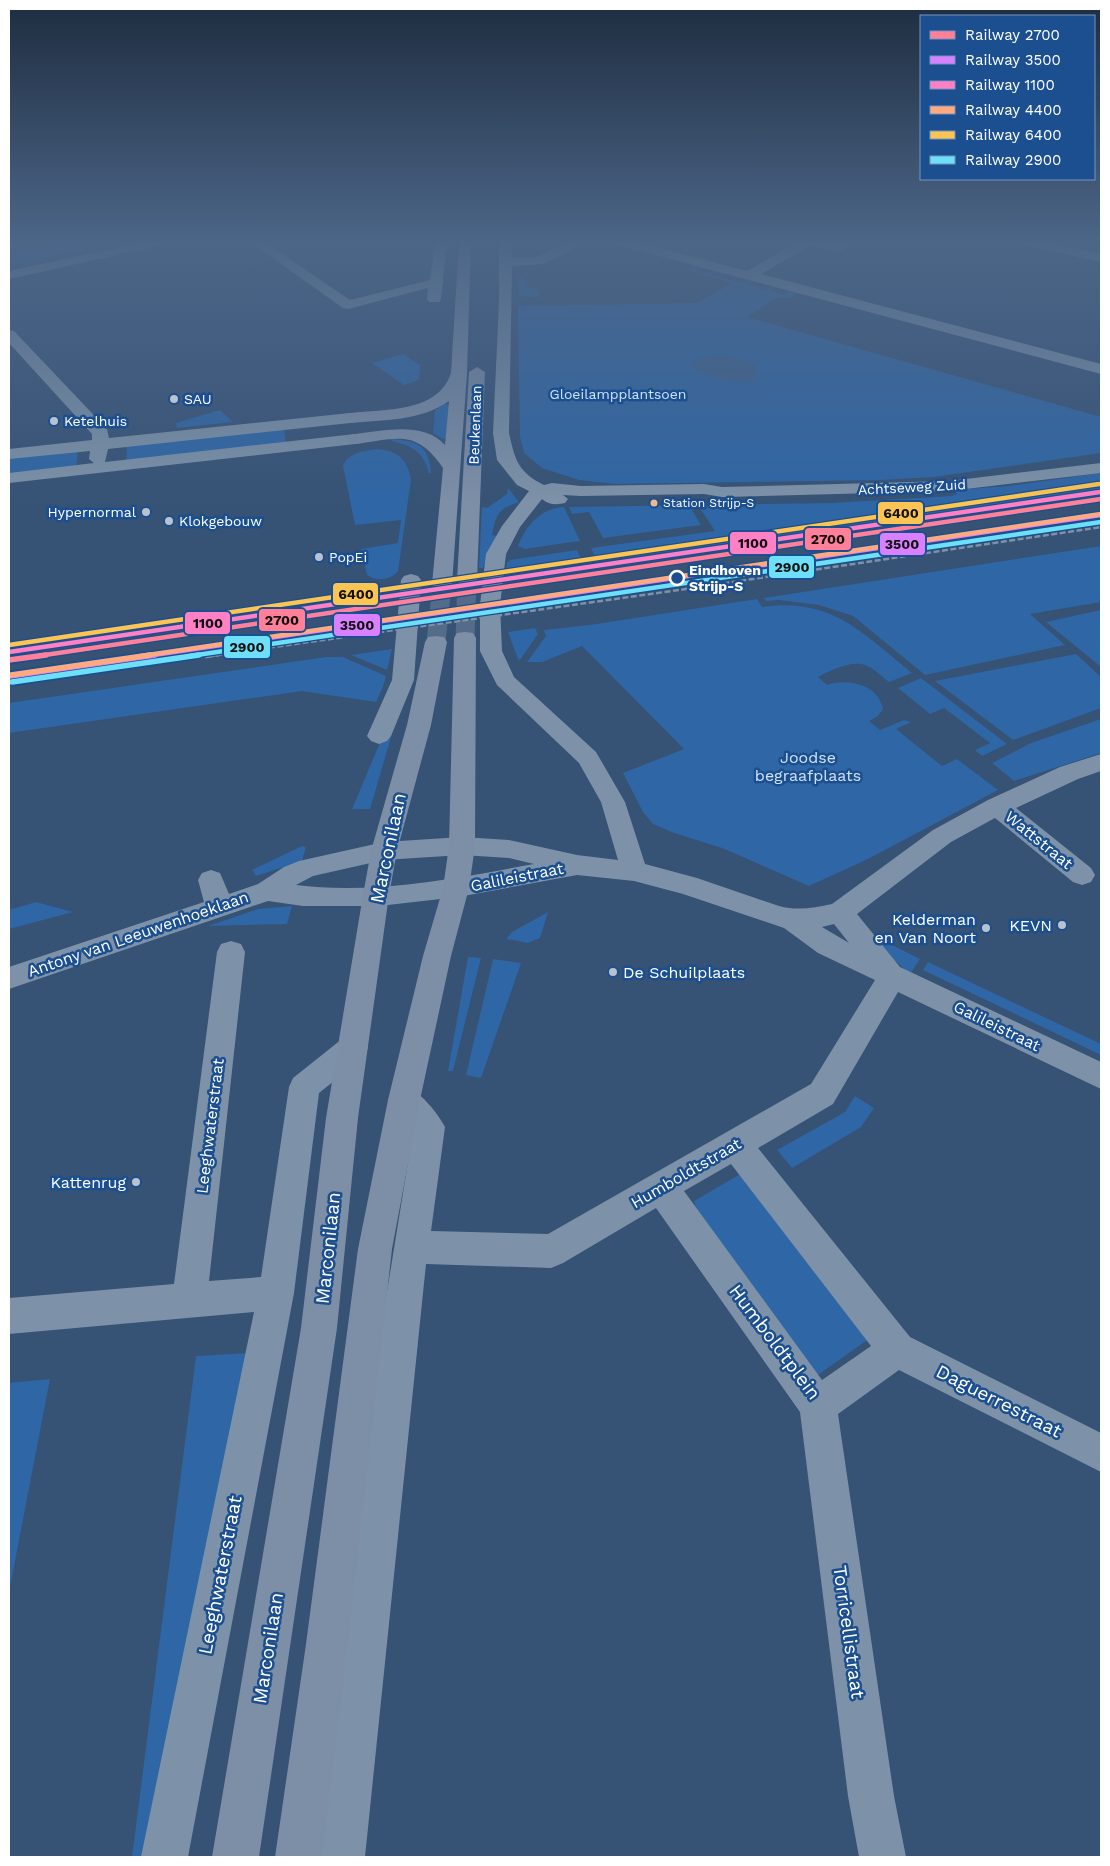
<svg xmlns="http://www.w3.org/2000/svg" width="1110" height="1866" font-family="'Work Sans',sans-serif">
  <rect width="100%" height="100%" fill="#365274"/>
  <g fill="#2f66a5">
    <polygon points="41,241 79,241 103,245 9,265 9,248"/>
    <polygon points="696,265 699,266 693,270 716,276 725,273 719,277 729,280 739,277 733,281 743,283 752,280 746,284 756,287 764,283 758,287 766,290 773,286 775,286 769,290 784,294 790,290 797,292 792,297 776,298 747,317 1101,417 1101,453 934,477 880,480 616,484 579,480 542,468 524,453 520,437 518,306 696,303 733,283 688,270"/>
    <polygon points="520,277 530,283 524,286 538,290 538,297 519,296 518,278"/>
    <polygon points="403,354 420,365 419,380 404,385 372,363"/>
    <polygon points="445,404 449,405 446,438 443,439 433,433 435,410"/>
    <polygon points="220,410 233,422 177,428 176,423"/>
    <polygon points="284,428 286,444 126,463 127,445"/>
    <path d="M391,439C416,441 429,444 431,473H429C423,451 412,446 392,441Z"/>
    <path d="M376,449C397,450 408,459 411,480L398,571C391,580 377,582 367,575L361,549L398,543L401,520L355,525L343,466C348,453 363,451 376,449Z"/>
    <polygon points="78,451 76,468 9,476 9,458"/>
    <polygon points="1101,473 1101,489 639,556 597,561 591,548 715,531 698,505 832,503 952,496 957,494 954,490 1008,486"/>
    <path d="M508,488L519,502C497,510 497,513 492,535L497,536L483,568H479L482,507L487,508L507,494Z"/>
    <polygon points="689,505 701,525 603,538 589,512 572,514 569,507"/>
    <path d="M564,507L580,541L524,549L518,546C526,525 541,508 564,507Z"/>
    <polygon points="1101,546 1101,602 1030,614 1065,645 925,675 853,616 819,605 779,600 766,601 764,598"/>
    <polygon points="577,550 581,559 569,565 505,575 507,563 510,560"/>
    <path d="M757,599L762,607C832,597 862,633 912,673L889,682C882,677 875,669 867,666C853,659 830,671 818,677L827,685C848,678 878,684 883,709L878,716L869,721L880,730L904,720L911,722L896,729L942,766L957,759L998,790L868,859L809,886L722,848L674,833L653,824L643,812L623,773L684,749L582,646L542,662H527L546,636L544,630L590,625Z"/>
    <polygon points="328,605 323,607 9,651 9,648"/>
    <polygon points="1101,610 1101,667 1046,622"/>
    <polygon points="535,628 538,634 520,660 518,659 508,632"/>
    <polygon points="392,649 387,670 351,655"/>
    <polygon points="1076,654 1101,677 1101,708 1013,740 935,681"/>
    <polygon points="326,657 343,657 386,676 383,687 376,702 302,691 9,733 9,703"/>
    <polygon points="921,678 1007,744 982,756 975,750 990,743 944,708 930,714 898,688"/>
    <polygon points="1101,719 1101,753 1014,781 992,763 1031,743"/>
    <polygon points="384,733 392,734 391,737 370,809 352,809"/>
    <polygon points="302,846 306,847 302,861 256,876 252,870"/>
    <polygon points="36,902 73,912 9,929 9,910"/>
    <polygon points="292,906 287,924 208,926 258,909"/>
    <polygon points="548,912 540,938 528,943 506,939 512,932"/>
    <polygon points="884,941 920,959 910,974 875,943"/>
    <polygon points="468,957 481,958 453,1071 448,1071"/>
    <polygon points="493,959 521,963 481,1078 466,1075"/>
    <polygon points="928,962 1101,1044 1101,1055 923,970"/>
    <polygon points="855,1096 874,1108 861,1127 792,1168 777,1150 845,1112"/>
    <polygon points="742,1173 873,1336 815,1377 697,1213 694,1201"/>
    <polygon points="249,1353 142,1857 132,1857 196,1356"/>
    <polygon points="50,1379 9,1592 9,1383"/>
  </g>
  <path fill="#3b618d" d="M721,354L757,364L755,380C743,387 700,376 691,365L696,360Z"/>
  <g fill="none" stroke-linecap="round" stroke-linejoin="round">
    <g stroke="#546c89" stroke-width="19" stroke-dasharray="19 9" stroke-linecap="butt">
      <polyline points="465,638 467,580"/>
      <polyline points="436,642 442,584"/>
    </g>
    <g fill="#7d92a8" fill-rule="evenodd">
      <polygon points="9,241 35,241 34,244 9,249"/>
      <polygon points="147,241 169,241 163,245 9,279 9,271"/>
      <polygon points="249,241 263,241 350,300 430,280 435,241 447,241 441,299 439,302 429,302 427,299 428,288 348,309 343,308"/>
      <path d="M499,241H511L512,258L537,257L572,241H588L544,264L512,266L509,433C515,460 518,472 544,485L552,483L581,486L704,484L722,487L949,481L1101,463V473L949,491L722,497L704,494L581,496L563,495L568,499L565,503C556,505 549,505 542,499L520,527L506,554L500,605L502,651L514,677L596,752L625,802L645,864L697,878L779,906C797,911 814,908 832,904L933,830L988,800L1060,767L1101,754V771L1078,779L1016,808L1091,868L1095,875L1091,882L1082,885L1073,882L995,818L951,842L857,914L900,967L1101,1062V1089L898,992L833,1104L758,1148L910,1337L1101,1433V1472L899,1370L838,1414L894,1796L906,1857H859L848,1796L800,1412L656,1208L563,1263L551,1268L426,1264L365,1857H317L386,1298L413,1131L393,1110L388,1100L393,1090C396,1089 401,1086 405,1087C418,1088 439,1115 445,1127L431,1231L548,1234L811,1084L875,980L818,953L784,928L683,894L634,881L577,875L458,897L379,906H303L268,901L9,989V967L204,902L198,880L202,873L211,870L220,873L229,894L258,884L284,867L299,861L384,842L462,837L509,840L577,855L618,860L601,802L579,763L497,685L480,651V605L486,554L502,526L529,491L517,485L497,460L493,433L499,301ZM462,855L509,858L534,864C457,878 374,895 296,885L313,876L384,860ZM834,924L849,943L822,927ZM731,1164L871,1346L822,1380L684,1191Z"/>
      <polygon points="613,241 633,241 747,271 799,241 824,241 836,244 841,241 856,241 838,252 814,246 808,247 761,274 1101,364 1101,374 614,244"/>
      <polygon points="1019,241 1041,241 1101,254 1101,262 1020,244"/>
      <polygon points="9,330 14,331 107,429 109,438 350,413 356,414 358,418 356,422 350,423 108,449 105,462 355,434 361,435 364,439 361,443 355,444 9,483 9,473 94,463 89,459 90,451 9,459 9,449 92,440 92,434 9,343"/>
      <polygon points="411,574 418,576 421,580 414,680 391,736 387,741 379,744 371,741 367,736 392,680 401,580 404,576"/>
      <polygon points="231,941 241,944 245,952 209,1281 261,1277 289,1087 293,1078 342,1039 353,1035 364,1039 368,1048 364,1057 319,1093 294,1293 188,1857 141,1857 254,1312 9,1334 9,1298 174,1284 217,952 221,944"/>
    </g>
    <g fill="#7d8ea7" fill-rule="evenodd">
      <path d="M459,241H471L467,373L452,584L449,588L442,590L435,588L432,584L443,468C416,428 397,439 355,444L349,443L346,439L349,435L355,434C384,431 423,421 445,445L449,401C421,421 383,420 350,423L344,422L342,418L344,414L350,413C385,409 438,413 451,373Z"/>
      <polygon points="477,367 485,372 477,580 474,584 467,586 460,584 457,580 469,372"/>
      <polygon points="465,632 473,633 476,638 475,846 469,888 451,956 420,1100 392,1249 348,1644 322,1857 275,1857 306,1644 358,1249 388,1100 423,956 443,888 449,846 454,638 457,633"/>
      <polygon points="436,636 444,637 447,642 431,725 397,851 389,895 358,1118 337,1328 259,1857 212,1857 301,1328 326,1118 363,895 371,851 407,725 425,642 428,637"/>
    </g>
    <polyline stroke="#7e92a7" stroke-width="2.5" stroke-dasharray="6 2.5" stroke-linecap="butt" points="210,656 679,590 1101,527"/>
    <polyline stroke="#7e92a7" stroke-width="3" stroke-dasharray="8 3" stroke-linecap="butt" points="9,684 219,655"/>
    <defs>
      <polyline id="rail-1-far1" points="38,656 1101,499"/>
      <polyline id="rail-1" points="9,660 46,655"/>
      <polyline id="rail-2-far1" points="147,656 1101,515"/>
      <polyline id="rail-2" points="10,676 155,655"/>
      <polyline id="rail-3" points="9,652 1100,492"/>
      <polyline id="rail-4-far1" points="141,656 1101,514"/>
      <polyline id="rail-4" points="11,675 150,655"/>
      <polyline id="rail-5" points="9,645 1099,484"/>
      <polyline id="rail-6-far1" points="190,656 1101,522"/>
      <polyline id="rail-6" points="12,682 199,655"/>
    </defs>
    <use href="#rail-1-far1" stroke="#1b4f8f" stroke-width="7"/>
    <use href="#rail-1" stroke="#1b4f8f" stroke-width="9"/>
    <use href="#rail-2-far1" stroke="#1b4f8f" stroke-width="7"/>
    <use href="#rail-2" stroke="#1b4f8f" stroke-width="9"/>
    <use href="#rail-3" stroke="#1b4f8f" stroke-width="7"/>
    <use href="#rail-4-far1" stroke="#1b4f8f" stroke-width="7"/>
    <use href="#rail-4" stroke="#1b4f8f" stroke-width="9"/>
    <use href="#rail-5" stroke="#1b4f8f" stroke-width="7"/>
    <use href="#rail-6-far1" stroke="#1b4f8f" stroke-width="7"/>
    <use href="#rail-6" stroke="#1b4f8f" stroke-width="9"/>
    <use href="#rail-1-far1" stroke="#ff8098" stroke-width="4.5"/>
    <use href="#rail-1" stroke="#ff8098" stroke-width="5.5"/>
    <use href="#rail-2-far1" stroke="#d880ff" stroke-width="4.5"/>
    <use href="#rail-2" stroke="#d880ff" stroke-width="5.5"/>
    <use href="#rail-3" stroke="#ff80c5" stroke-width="4.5"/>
    <use href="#rail-4-far1" stroke="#ffa980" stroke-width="4.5"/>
    <use href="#rail-4" stroke="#ffa980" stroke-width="5.5"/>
    <use href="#rail-5" stroke="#fcc553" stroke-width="4.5"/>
    <use href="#rail-6-far1" stroke="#6ddff8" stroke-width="4.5"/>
    <use href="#rail-6" stroke="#6ddff8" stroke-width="5.5"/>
  </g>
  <linearGradient id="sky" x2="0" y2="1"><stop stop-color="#1e2d40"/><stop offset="0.48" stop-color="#4c6688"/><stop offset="1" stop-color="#4c6688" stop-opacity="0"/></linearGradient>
  <rect width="1110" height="502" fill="url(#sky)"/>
  <g fill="#b9c2ce" stroke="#1b4f8f" stroke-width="2">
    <circle cx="174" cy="399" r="5"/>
    <circle cx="54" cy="421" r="5"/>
    <circle cx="146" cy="512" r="5"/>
    <circle cx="169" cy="521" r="5"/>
    <circle cx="319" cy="557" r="5"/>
    <circle cx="1062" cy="925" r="5"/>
    <circle cx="986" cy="928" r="5"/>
    <circle cx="613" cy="972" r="5"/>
    <circle cx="136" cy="1182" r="5"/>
  </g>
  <circle fill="#f1b78d" stroke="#1b4f8f" stroke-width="2" cx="654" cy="503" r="4.5"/>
  <circle fill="#1b4f8f" stroke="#fff" stroke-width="2.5" cx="677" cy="578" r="7"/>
  <g text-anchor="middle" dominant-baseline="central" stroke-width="5" stroke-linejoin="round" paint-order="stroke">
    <g font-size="12" fill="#fff" stroke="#1b4f8f" text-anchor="start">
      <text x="663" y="503">Station Strijp-S</text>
    </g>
    <g font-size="14" fill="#cfe3fa" stroke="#1b4f8f">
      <text x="618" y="394">Gloeilampplantsoen</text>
    </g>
    <g font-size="14" fill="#fff" stroke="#1b4f8f" text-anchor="start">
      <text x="184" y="399">SAU</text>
      <text x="64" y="421">Ketelhuis</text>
      <text x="136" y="512" text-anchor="end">Hypernormal</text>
      <text x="179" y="521">Klokgebouw</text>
      <text x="329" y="557">PopEi</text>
    </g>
    <g font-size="14" fill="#fff" stroke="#1b4f8f">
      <text transform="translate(475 425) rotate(-88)">Beukenlaan</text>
      <text transform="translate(912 487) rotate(-3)">Achtseweg Zuid</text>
    </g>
    <g font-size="14" font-weight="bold" fill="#fff" stroke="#1b4f8f" text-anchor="start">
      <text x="689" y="570">Eindhoven<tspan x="689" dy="16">Strijp-S</tspan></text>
    </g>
    <g font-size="16" fill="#cfe3fa" stroke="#1b4f8f">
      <text x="808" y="757">Joodse<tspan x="808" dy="18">begraafplaats</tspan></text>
    </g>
    <g font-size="16" fill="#fff" stroke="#1b4f8f">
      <text transform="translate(1039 840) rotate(39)">Wattstraat</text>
      <text transform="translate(517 877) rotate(-11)">Galileistraat</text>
      <text transform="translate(138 934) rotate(-19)">Antony van Leeuwenhoeklaan</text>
      <text transform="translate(997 1026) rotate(26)">Galileistraat</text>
      <text transform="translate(210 1126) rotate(-83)">Leeghwaterstraat</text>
      <text transform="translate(686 1173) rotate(-30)">Humboldtstraat</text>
    </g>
    <g font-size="16" fill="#fff" stroke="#1b4f8f" text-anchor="end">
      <text x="976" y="919">Kelderman<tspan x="976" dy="18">en Van Noort</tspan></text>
      <text x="1052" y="925">KEVN</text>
      <text x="623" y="972" text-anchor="start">De Schuilplaats</text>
      <text x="126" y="1182">Kattenrug</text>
    </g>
    <g font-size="19" fill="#fff" stroke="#1b4f8f">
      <text transform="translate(388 848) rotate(-78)">Marconilaan</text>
      <text transform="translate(328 1248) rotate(-84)">Marconilaan</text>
      <text transform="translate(775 1342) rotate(53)">Humboldtplein</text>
      <text transform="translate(999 1401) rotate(27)">Daguerrestraat</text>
      <text transform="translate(220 1575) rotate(-79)">Leeghwaterstraat</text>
      <text transform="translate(849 1632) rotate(82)">Torricellistraat</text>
      <text transform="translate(268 1648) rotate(-81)">Marconilaan</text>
    </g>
  </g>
  <g stroke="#1b4f8f" stroke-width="2">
    <rect x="877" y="501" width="47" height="24" rx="5" fill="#fcc553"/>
    <rect x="804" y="527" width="48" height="24" rx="5" fill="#ff8098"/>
    <rect x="729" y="531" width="48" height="24" rx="5" fill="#ff80c5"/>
    <rect x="879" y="532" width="47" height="24" rx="5" fill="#d880ff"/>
    <rect x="768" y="555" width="47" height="24" rx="5" fill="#6ddff8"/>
    <rect x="332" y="582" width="47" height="24" rx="5" fill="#fcc553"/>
    <rect x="258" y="608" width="48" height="24" rx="5" fill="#ff8098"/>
    <rect x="184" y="611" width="47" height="24" rx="5" fill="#ff80c5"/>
    <rect x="333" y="613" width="48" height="24" rx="5" fill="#d880ff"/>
    <rect x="223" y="635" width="48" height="24" rx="5" fill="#6ddff8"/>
  </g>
  <g font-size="14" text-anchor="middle" font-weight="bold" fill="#111">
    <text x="901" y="518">6400</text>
    <text x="828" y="544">2700</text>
    <text x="753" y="548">1100</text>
    <text x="902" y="549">3500</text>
    <text x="792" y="572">2900</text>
    <text x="356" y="599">6400</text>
    <text x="282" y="625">2700</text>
    <text x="208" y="628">1100</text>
    <text x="357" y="630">3500</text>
    <text x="247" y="652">2900</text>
  </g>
  <rect width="1110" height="1866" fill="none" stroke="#ffffff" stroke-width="20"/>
  <rect x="920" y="15" width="175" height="165" fill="#1b4f8f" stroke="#7695bc"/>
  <rect x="930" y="31" width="25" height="8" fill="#ff8098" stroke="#7695bc"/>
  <text x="965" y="40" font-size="15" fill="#ffffff">Railway 2700</text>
  <rect x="930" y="56" width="25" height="8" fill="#d880ff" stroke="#7695bc"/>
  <text x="965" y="65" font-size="15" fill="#ffffff">Railway 3500</text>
  <rect x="930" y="81" width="25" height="8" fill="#ff80c5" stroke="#7695bc"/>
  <text x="965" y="90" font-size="15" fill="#ffffff">Railway 1100</text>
  <rect x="930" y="106" width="25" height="8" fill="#ffa980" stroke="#7695bc"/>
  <text x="965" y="115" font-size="15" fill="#ffffff">Railway 4400</text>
  <rect x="930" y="131" width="25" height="8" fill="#fcc553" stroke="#7695bc"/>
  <text x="965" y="140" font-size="15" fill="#ffffff">Railway 6400</text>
  <rect x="930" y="156" width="25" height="8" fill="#6ddff8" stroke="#7695bc"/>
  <text x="965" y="165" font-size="15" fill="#ffffff">Railway 2900</text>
</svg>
